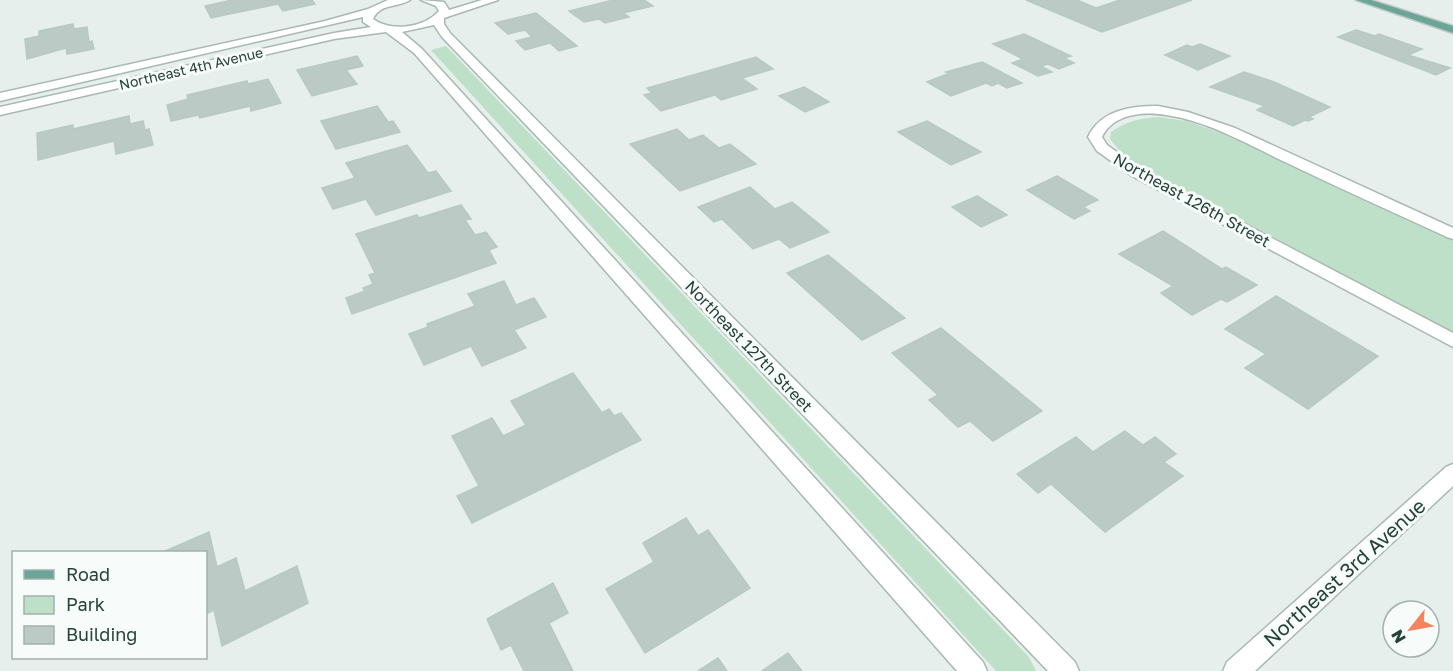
<svg xmlns="http://www.w3.org/2000/svg" width="1453" height="671" font-family="'Golos Text',sans-serif">
  <rect width="100%" height="100%" fill="#e6efeb"/>
  <g fill="#bfe0c8">
    <polygon points="446,46 1029,657 1036,671 996,671 431,50"/>
    <path d="M1159,117L1187,121L1223,134L1453,240V332L1153,174L1123,155L1110,139L1111,132C1126,121 1141,118 1159,117Z"/>
  </g>
  <g fill="#bbcac4" stroke="#b8c9c2" stroke-width="1.5">
    <polygon points="232,0 312,0 315,4 283,11 278,4 211,18 205,6"/>
    <polygon points="613,0 644,0 653,6 623,13 629,17 605,23 599,19 584,22 569,11"/>
    <polygon points="1026,0 1077,0 1096,8 1120,0 1192,0 1102,32"/>
    <polygon points="536,13 577,46 559,51 550,43 525,50 516,41 532,37 525,30 508,34 495,23"/>
    <polygon points="73,24 74,29 87,27 89,42 92,41 94,49 67,54 66,48 27,59 25,39 39,36 39,31"/>
    <polygon points="1356,30 1375,36 1379,34 1422,49 1408,55 1450,68 1436,75 1338,37"/>
    <polygon points="1024,34 1071,56 1064,58 1074,63 1059,69 1048,64 1041,66 1052,72 1038,76 1012,63 1023,59 993,44"/>
    <polygon points="1200,44 1230,56 1198,70 1165,55 1187,45 1192,47"/>
    <polygon points="357,56 363,66 346,70 357,84 312,96 297,70"/>
    <polygon points="756,57 773,69 742,78 757,89 721,100 715,95 661,111 644,95 652,93 647,88"/>
    <polygon points="982,62 1022,83 1007,88 998,83 992,86 986,83 951,96 927,82 950,73 946,72"/>
    <polygon points="1244,72 1274,82 1330,107 1309,117 1313,119 1308,121 1305,120 1293,126 1257,110 1265,106 1210,87"/>
    <polygon points="268,79 281,103 251,111 250,106 200,118 198,115 171,121 167,105 188,99 187,95 247,81 248,84"/>
    <polygon points="804,87 829,102 805,112 779,96"/>
    <polygon points="377,106 388,122 393,121 400,132 336,149 321,121"/>
    <polygon points="129,116 130,124 143,121 145,130 149,129 153,145 116,154 114,141 38,160 37,133 73,125 73,129"/>
    <polygon points="927,121 981,152 951,165 898,132"/>
    <polygon points="677,129 689,140 703,135 719,148 730,144 756,164 680,191 630,144"/>
    <polygon points="407,145 428,173 436,171 451,191 376,215 366,199 333,209 322,188 355,178 346,163"/>
    <polygon points="1057,176 1098,200 1083,207 1090,211 1074,219 1027,190"/>
    <polygon points="750,187 775,209 792,202 829,232 790,248 779,239 753,249 722,219 714,222 698,207"/>
    <polygon points="977,196 1007,215 981,227 952,207"/>
    <polygon points="461,205 471,219 465,220 475,235 486,232 497,247 489,250 496,263 352,314 346,298 365,291 363,288 373,284 369,275 375,273 356,234 417,215 419,218"/>
    <polygon points="1163,231 1222,269 1226,267 1257,285 1227,302 1221,299 1192,315 1161,293 1173,286 1119,254"/>
    <polygon points="828,255 905,318 862,340 787,273"/>
    <polygon points="504,281 516,305 534,298 546,317 514,330 526,348 482,366 471,346 424,365 409,334 428,327 427,324 475,306 468,294"/>
    <polygon points="1276,296 1378,356 1308,409 1245,368 1266,354 1225,329"/>
    <polygon points="941,328 1042,411 993,441 970,421 958,427 929,400 938,395 892,353"/>
    <polygon points="573,373 602,413 609,409 614,416 621,413 641,440 472,523 457,496 479,486 452,436 492,418 503,436 526,425 511,401"/>
    <polygon points="1125,431 1143,445 1155,437 1176,454 1164,462 1183,476 1105,532 1051,484 1038,493 1017,474 1076,437 1093,452"/>
    <polygon points="686,518 698,536 708,530 750,588 645,653 606,589 654,562 643,543"/>
    <polygon points="209,532 217,567 236,558 245,591 297,566 308,603 222,646 214,610 206,614 206,552 163,552"/>
    <polygon points="553,583 568,613 549,623 573,671 524,671 511,645 501,650 487,619"/>
    <polygon points="788,653 802,671 762,671"/>
    <polygon points="718,658 727,671 698,671"/>
  </g>
  <g fill="none" stroke-linecap="round" stroke-linejoin="round">
    <defs>
      <g id="street">
        <path d="M388,0H410C398,8 380,3 373,19C391,32 424,28 439,11L436,6L421,0L444,2L449,10L482,0H498L444,18V24L450,33L1075,662L1079,671H1048L442,37L434,25L402,32L422,49L983,662L987,671H957L414,53L386,32L334,39L0,115V107L334,33L371,27L363,22V17L0,101V93L325,21L368,9Z"/>
        <path d="M1158,106L1188,112L1235,128L1453,228V239L1447,237C1393,212 1339,188 1285,162C1247,144 1208,121 1166,115C1143,111 1113,114 1102,137L1107,145L1142,170L1453,333V347L1132,176L1097,151L1088,137C1101,110 1130,106 1158,106Z"/>
        <polygon points="1453,464 1453,486 1255,671 1223,671 1227,662 1446,467"/>
      </g>
      <polygon id="primary" points="1356,0 1371,0 1453,26 1453,33"/>
    </defs>
    <use href="#street" stroke="#a8b8b2" stroke-width="3"/>
    <use href="#primary" stroke="#c2cac8" stroke-width="3"/>
    <use href="#street" fill="#fff" fill-rule="evenodd"/>
    <use href="#primary" fill="#6aa596" fill-rule="evenodd"/>
  </g>
  <g text-anchor="middle" dominant-baseline="central" stroke-width="6" stroke-linejoin="round" paint-order="stroke">
    <g font-size="14" fill="#24423a" stroke="#f7fbf9">
      <text transform="translate(191 68) rotate(-13)">Northeast 4th Avenue</text>
    </g>
    <g font-size="16" fill="#24423a" stroke="#f7fbf9">
      <text transform="translate(1192 200) rotate(29)">Northeast 126th Street</text>
      <text transform="translate(749 346) rotate(46)">Northeast 127th Street</text>
    </g>
    <g font-size="20" fill="#24423a" stroke="#f7fbf9">
      <text transform="translate(1344 572) rotate(-42)">Northeast 3rd Avenue</text>
    </g>
  </g>
  <rect x="12" y="551" width="195" height="108" fill="#f7fbf9" stroke="#a3b1ad" stroke-width="1.5"/>
  <rect x="24" y="570" width="30" height="9" fill="#6aa596" stroke="#a3b1ad" stroke-width="1.5"/>
  <text x="66" y="581" font-size="18" fill="#24423a">Road</text>
  <rect x="24" y="596" width="30" height="18" fill="#bfe0c8" stroke="#a3b1ad" stroke-width="1.5"/>
  <text x="66" y="611" font-size="18" fill="#24423a">Park</text>
  <rect x="24" y="626" width="30" height="18" fill="#bbcac4" stroke="#a3b1ad" stroke-width="1.5"/>
  <text x="66" y="641" font-size="18" fill="#24423a">Building</text>
  <g transform="translate(1411 629) rotate(239)"><circle r="28" fill="#f7fbf9" stroke="#a3b1ad" stroke-width="1.5"/>
  <path d="M0-4.5L10 22L0 15L-10 22Z" fill="#f4845f"/>
  <text y="-9" font-size="16" font-weight="bold" text-anchor="middle" fill="#24423a">N</text>
  </g>
</svg>
